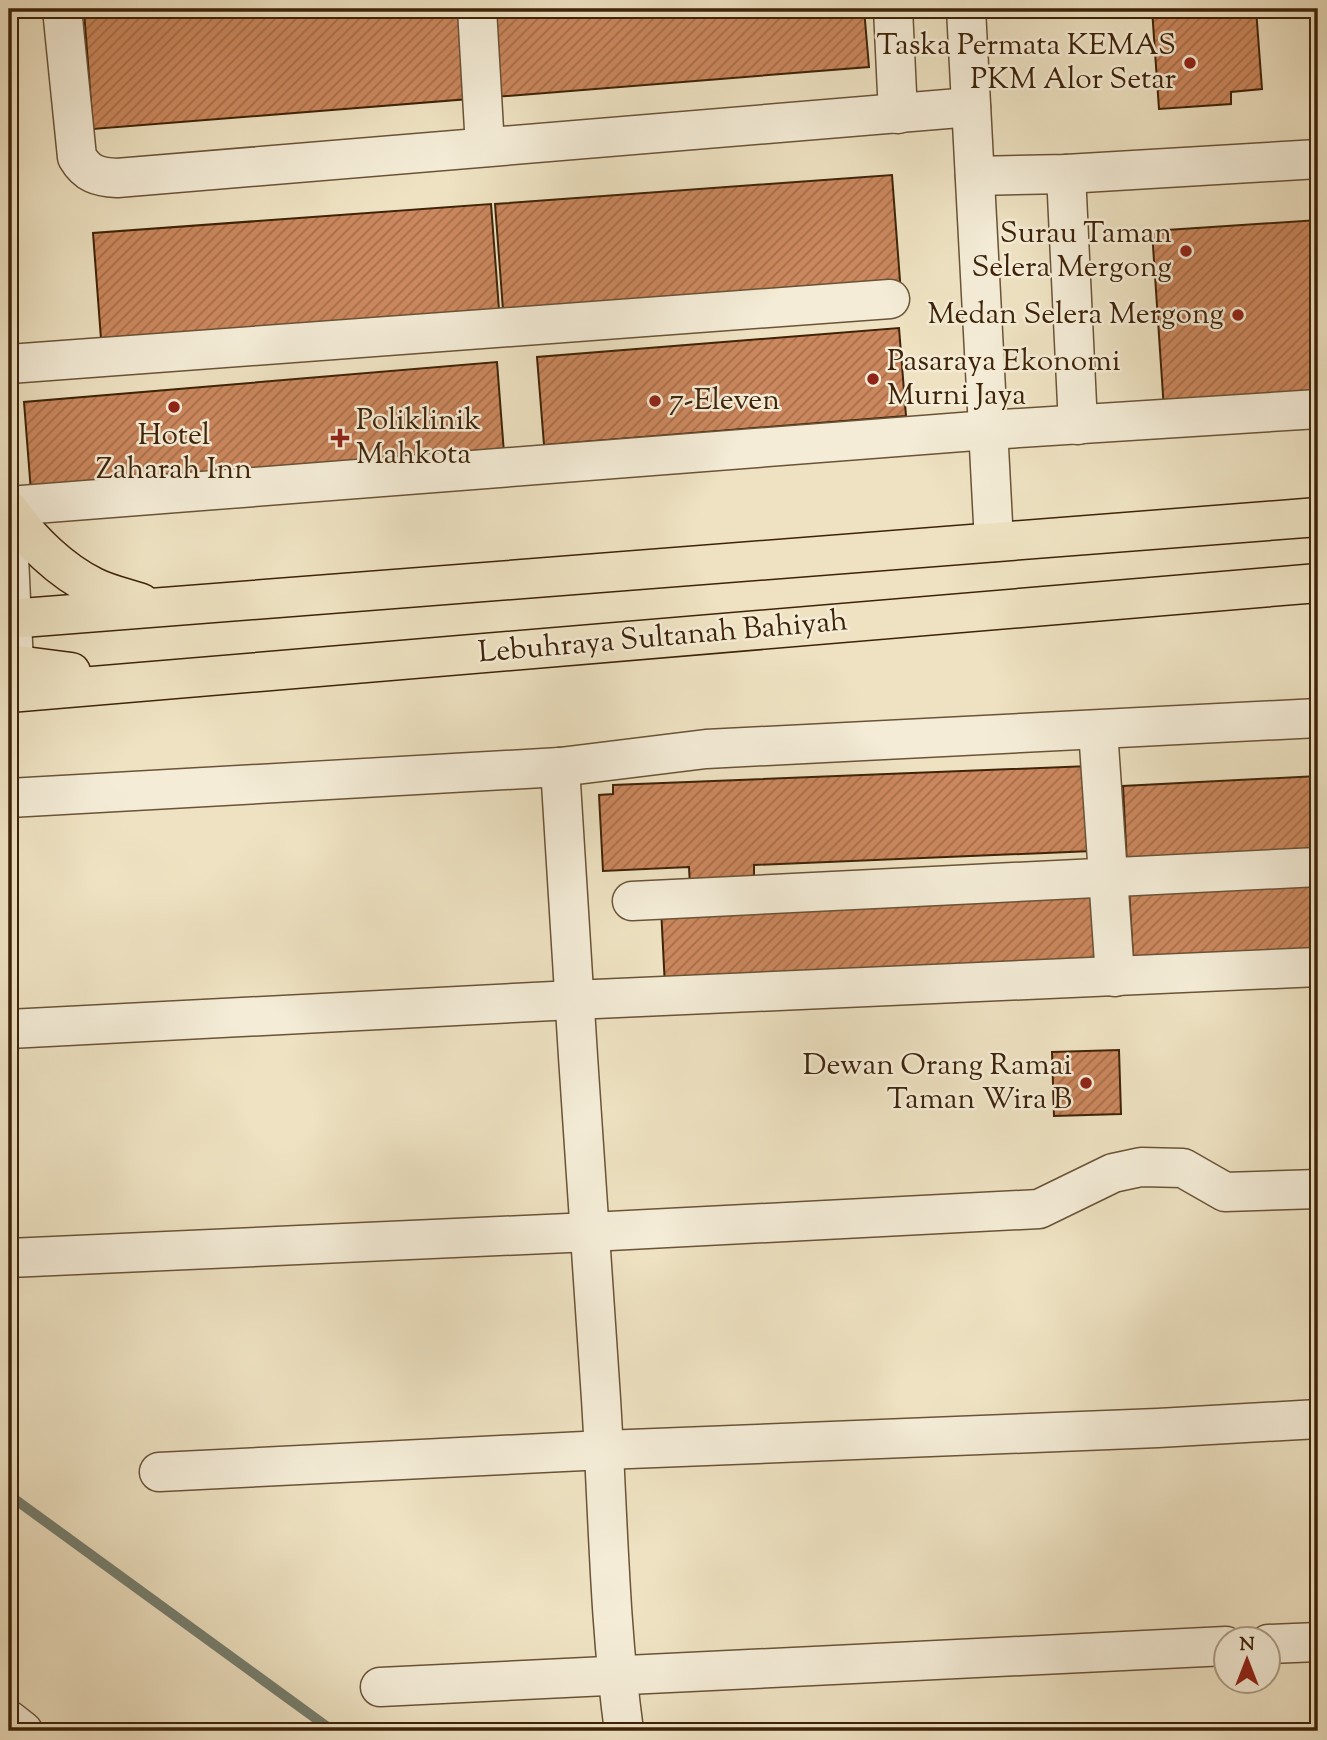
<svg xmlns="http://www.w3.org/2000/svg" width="1327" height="1740" font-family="'Sorts Mill Goudy',serif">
  <defs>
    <pattern id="building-hatch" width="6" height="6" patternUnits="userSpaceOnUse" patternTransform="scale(1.75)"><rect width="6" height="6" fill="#cb875d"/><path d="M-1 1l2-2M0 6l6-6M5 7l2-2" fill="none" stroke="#a66e4b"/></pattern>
  </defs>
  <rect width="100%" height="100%" fill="#eee2c2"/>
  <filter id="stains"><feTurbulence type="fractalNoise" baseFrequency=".00286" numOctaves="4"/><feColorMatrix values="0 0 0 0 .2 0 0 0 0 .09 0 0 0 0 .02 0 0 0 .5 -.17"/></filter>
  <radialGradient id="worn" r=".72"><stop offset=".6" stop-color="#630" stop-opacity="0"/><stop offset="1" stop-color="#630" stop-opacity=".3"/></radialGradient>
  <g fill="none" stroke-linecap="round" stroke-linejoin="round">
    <polyline stroke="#757f70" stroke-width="10" points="9,1495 333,1731"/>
  </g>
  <g fill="url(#building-hatch)" stroke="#3e2308" stroke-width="2">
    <polygon points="109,9 462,9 469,99 93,129 84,11"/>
    <polygon points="486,9 864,9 869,67 494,97"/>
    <polygon points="1152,9 1256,9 1262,89 1231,92 1231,104 1159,109"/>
    <polygon points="892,175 901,294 504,323 495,204"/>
    <polygon points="491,204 500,323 102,352 93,233"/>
    <polygon points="1318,220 1318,399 1164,410 1152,231"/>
    <polygon points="899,328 906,416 544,445 537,357"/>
    <polygon points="497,362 504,453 31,492 24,402"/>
    <polygon points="1089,766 1092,851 754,865 754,884 690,886 689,867 603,871 599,795 613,794 613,785"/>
    <polygon points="1318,776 1318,856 1127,866 1123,786"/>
    <polygon points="1318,879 1318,965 1134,975 1129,889"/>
    <polygon points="1093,885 1097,964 665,987 661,908"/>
    <polygon points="1119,1050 1121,1114 1054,1116 1052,1052"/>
  </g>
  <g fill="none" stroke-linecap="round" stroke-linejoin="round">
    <defs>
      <g id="minor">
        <path d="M62,9L77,157C87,174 98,177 117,178L971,107"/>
        <polyline points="477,9 485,147"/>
        <polyline points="893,9 898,114"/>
        <polyline points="966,9 994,542"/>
        <polyline points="1066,174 1078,425"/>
        <polyline points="975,176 1066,174 1318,159"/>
        <polyline points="9,364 890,299"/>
        <polyline points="9,506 988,430 1318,409"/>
        <polyline points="9,557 14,664"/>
        <polyline points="1098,730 1115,977"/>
        <path d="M560,767C572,978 587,1188 601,1399C608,1510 609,1621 624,1731"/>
        <polyline points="9,798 560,767 706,749 1318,718"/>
        <polyline points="632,901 1318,867"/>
        <polyline points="9,1029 573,1000 1318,967"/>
        <polyline points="9,1258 590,1232 1039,1209 1113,1173 1141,1167 1183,1168 1225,1192 1318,1189"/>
        <polyline points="159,1472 604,1450 1158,1428 1318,1419"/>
        <polyline points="1268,1644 1318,1642"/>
        <polyline points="380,1687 1226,1646"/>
        <polyline points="9,1720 23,1731"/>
      </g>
      <g id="major">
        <path d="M9,510C29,540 61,571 94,587C108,594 126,598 141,603"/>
        <polyline points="9,619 1318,517"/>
        <polyline points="9,664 71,672"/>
        <polyline points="9,693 1318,583"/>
      </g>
    </defs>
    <use href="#minor" stroke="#6a5336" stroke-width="41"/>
    <use href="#major" stroke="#3e2308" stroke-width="41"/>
    <use href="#minor" stroke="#f4ecd7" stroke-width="38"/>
    <use href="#major" stroke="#eee2c2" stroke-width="38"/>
  </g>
  <g fill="#8f2418" stroke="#f4ecd7" stroke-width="2.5">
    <circle cx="1190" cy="63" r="7"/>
    <circle cx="1186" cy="251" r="7"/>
    <circle cx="1238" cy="315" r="7"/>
    <circle cx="873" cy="379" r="7"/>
    <circle cx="655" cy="401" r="7"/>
    <circle cx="174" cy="407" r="7"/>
    <path d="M336.5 427.5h7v7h7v7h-7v7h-7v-7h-7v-7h7z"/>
    <circle cx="1086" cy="1083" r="7"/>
  </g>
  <g text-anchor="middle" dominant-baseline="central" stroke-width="5" stroke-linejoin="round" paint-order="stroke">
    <g font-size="30" fill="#3e2308" stroke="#f4ecd7" text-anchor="end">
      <text x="1176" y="46">Taska Permata KEMAS<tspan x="1176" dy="34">PKM Alor Setar</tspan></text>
      <text x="1172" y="234">Surau Taman<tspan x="1172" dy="34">Selera Mergong</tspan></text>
      <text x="1224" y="315">Medan Selera Mergong</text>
      <text x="887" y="362" text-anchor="start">Pasaraya Ekonomi<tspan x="887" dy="34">Murni Jaya</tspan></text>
      <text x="669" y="401" text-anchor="start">7-Eleven</text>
      <text x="356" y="421" text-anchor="start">Poliklinik<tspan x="356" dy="34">Mahkota</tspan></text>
      <text x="174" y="436" text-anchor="middle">Hotel<tspan x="174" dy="34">Zaharah Inn</tspan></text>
      <text x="1072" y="1066">Dewan Orang Ramai<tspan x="1072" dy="34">Taman Wira B</tspan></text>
    </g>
    <g font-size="30" fill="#3e2308" stroke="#f4ecd7">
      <text transform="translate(663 638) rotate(-5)">Lebuhraya Sultanah Bahiyah</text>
    </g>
  </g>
  <rect width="1327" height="1740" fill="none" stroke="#eee2c2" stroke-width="35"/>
  <rect x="10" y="10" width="1306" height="1719" fill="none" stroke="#3e2308" stroke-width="3.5"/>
  <rect x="18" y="18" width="1292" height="1705" fill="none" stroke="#3e2308" stroke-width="2"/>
  <g transform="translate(1247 1660)"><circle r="33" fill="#f4ecd7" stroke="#ab9c84" stroke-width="2"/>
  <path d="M0-5L12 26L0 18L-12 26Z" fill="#8f2418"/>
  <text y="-10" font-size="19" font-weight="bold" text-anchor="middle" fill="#3e2308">N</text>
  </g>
  <rect width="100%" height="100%" filter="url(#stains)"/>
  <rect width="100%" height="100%" fill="url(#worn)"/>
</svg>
